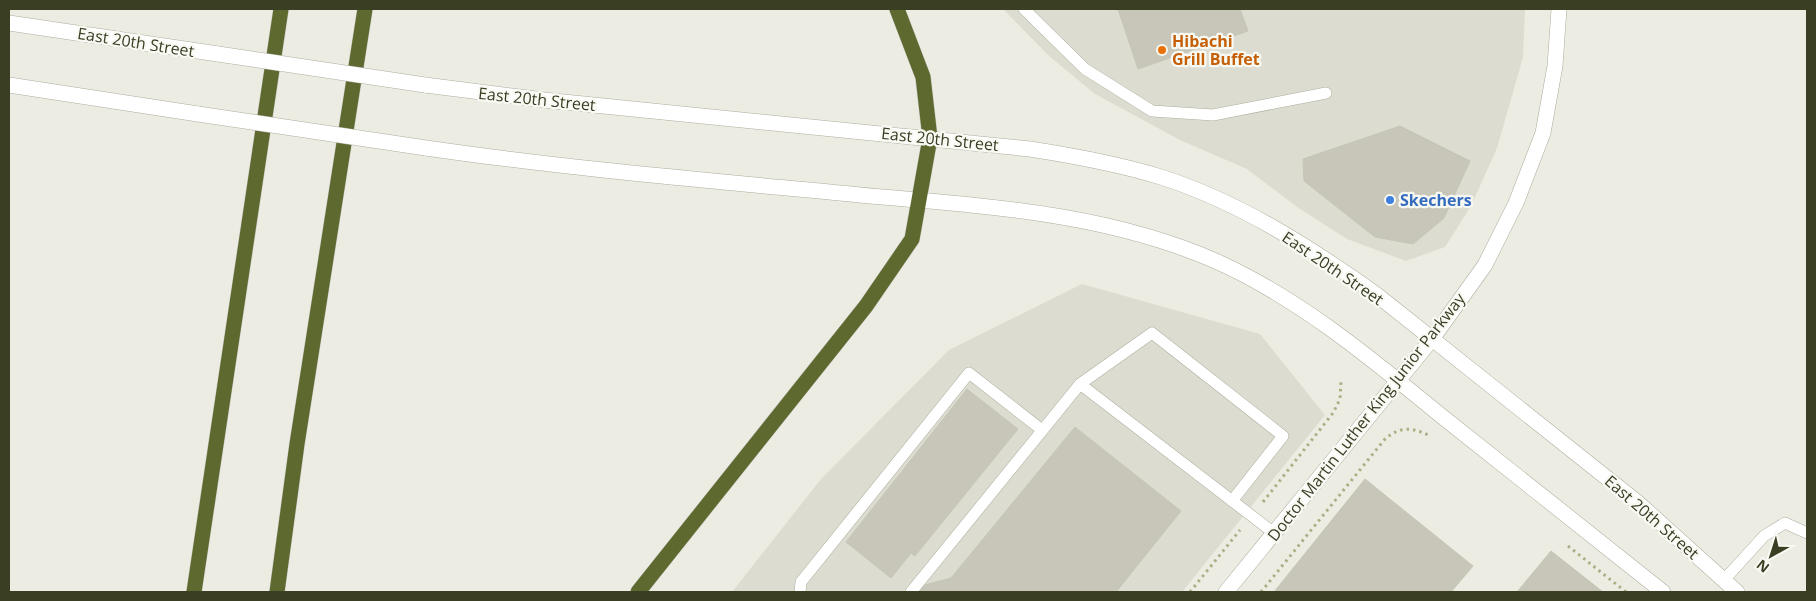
<svg xmlns="http://www.w3.org/2000/svg" width="1816" height="601" font-family="'Open Sans',sans-serif">
  <rect width="100%" height="100%" fill="#edece3"/>
  <g fill="#dcdcd1">
    <polygon points="1003,9 1525,9 1523,57 1497,148 1471,206 1445,247 1406,261 1347,239 1297,207 1247,169 1180,140 1095,94 1048,55"/>
    <polygon points="1082,284 1260,334 1325,415 1182,592 732,592 821,479 949,350"/>
  </g>
  <g fill="#c7c6b9" stroke="#c6c6b6">
    <polygon points="1118,9 1240,9 1248,31 1138,69"/>
    <polygon points="1400,126 1470,161 1444,218 1413,244 1375,237 1304,181 1303,159"/>
    <polygon points="967,389 1018,429 915,556 911,553 891,578 846,542"/>
    <polygon points="1075,427 1181,511 1116,592 919,592 925,585 951,578"/>
    <polygon points="1365,479 1473,566 1451,592 1274,592"/>
    <polygon points="1551,551 1603,592 1517,592"/>
  </g>
  <g fill="none" stroke-linecap="round" stroke-linejoin="round">
    <defs>
      <g id="service">
        <polyline points="1024,9 1085,69 1152,111 1213,115 1326,93"/>
        <polyline points="1080,384 1274,533"/>
        <polyline points="1724,580 1764,536 1785,523 1807,533"/>
        <polyline points="800,592 801,582 969,373 1042,430"/>
        <polyline points="911,592 1080,384 1152,333 1283,436 1232,501"/>
      </g>
      <polyline id="minor" points="1226,592 1432,339 1485,265 1516,203 1543,133 1555,66 1559,9"/>
      <g id="tertiary">
        <polyline points="9,23 218,54"/>
        <polyline points="9,85 198,114"/>
        <path d="M425,85L544,100L1030,149C1075,156 1120,164 1164,178C1241,203 1311,248 1377,295L1637,502L1737,592"/>
        <path d="M426,148C570,169 715,181 860,195C982,206 1107,212 1220,263C1303,301 1374,361 1444,418C1517,476 1590,534 1663,592"/>
      </g>
      <g id="motorway">
        <polyline points="194,592 281,9"/>
        <polyline points="277,592 297,444 365,9"/>
        <polyline points="638,592 866,306 912,239 930,138 923,77 897,9"/>
      </g>
    </defs>
    <use href="#service" stroke="#adad9e" stroke-width="12"/>
    <use href="#minor" stroke="#adad9e" stroke-width="16"/>
    <use href="#tertiary" stroke="#adad9e" stroke-width="16"/>
    <use href="#motorway" stroke="#c8c9c1" stroke-width="16"/>
    <g stroke="#abaf85" stroke-width="3" stroke-dasharray="2.5 4" stroke-linecap="butt">
      <polyline points="1263,502 1333,413 1340,399 1341,381"/>
      <polyline points="1568,546 1626,592"/>
      <polyline points="1190,592 1240,530"/>
      <path d="M1261,592L1385,439C1400,426 1413,427 1430,436"/>
    </g>
    <use href="#service" stroke="#fff" stroke-width="11"/>
    <use href="#minor" stroke="#fff" stroke-width="15"/>
    <use href="#tertiary" stroke="#fff" stroke-width="15"/>
    <use href="#motorway" stroke="#5e6930" stroke-width="15"/>
    <defs>
      <g id="tertiary-bridge">
        <polyline points="218,54 425,85"/>
        <polyline points="198,114 426,148"/>
      </g>
    </defs>
    <use href="#tertiary-bridge" stroke="#adad9e" stroke-width="16" stroke-linecap="butt"/>
    <use href="#tertiary-bridge" stroke="#fff" stroke-width="15"/>
  </g>
  <circle fill="#e8710a" stroke="#f9f9f4" stroke-width="2" cx="1162" cy="50" r="5"/>
  <circle fill="#3f7fe0" stroke="#f9f9f4" stroke-width="2" cx="1390" cy="200" r="5"/>
  <g text-anchor="middle" dominant-baseline="central" stroke-width="4.5" stroke-linejoin="round" paint-order="stroke">
    <g font-size="16" font-weight="bold" fill="#c56008" stroke="#f9f9f4" text-anchor="start">
      <text x="1172" y="41">Hibachi<tspan x="1172" dy="18">Grill Buffet</tspan></text>
    </g>
    <g font-size="16" fill="#3a3e23" stroke="#f9f9f4">
      <text transform="translate(136 42) rotate(9)">East 20th Street</text>
      <text transform="translate(537 99) rotate(6)">East 20th Street</text>
      <text transform="translate(940 139) rotate(6)">East 20th Street</text>
      <text transform="translate(1333 268) rotate(34)">East 20th Street</text>
      <text transform="translate(1366 417) rotate(-52)">Doctor Martin Luther King Junior Parkway</text>
      <text transform="translate(1652 517) rotate(41)">East 20th Street</text>
    </g>
    <g font-size="16" font-weight="bold" fill="#366cbe" stroke="#f9f9f4" text-anchor="start">
      <text x="1400" y="200">Skechers</text>
    </g>
  </g>
  <rect width="1816" height="601" fill="none" stroke="#3a3e23" stroke-width="20"/>
  <g transform="translate(1771 556) rotate(219)" stroke="#f9f9f4" stroke-width="4" paint-order="stroke">
  <path d="M0-4L9 19L0 12L-9 19Z" fill="#3a3e23"/>
  <text y="-8" font-size="14" font-weight="bold" text-anchor="middle" fill="#3a3e23">N</text>
  </g>
</svg>
